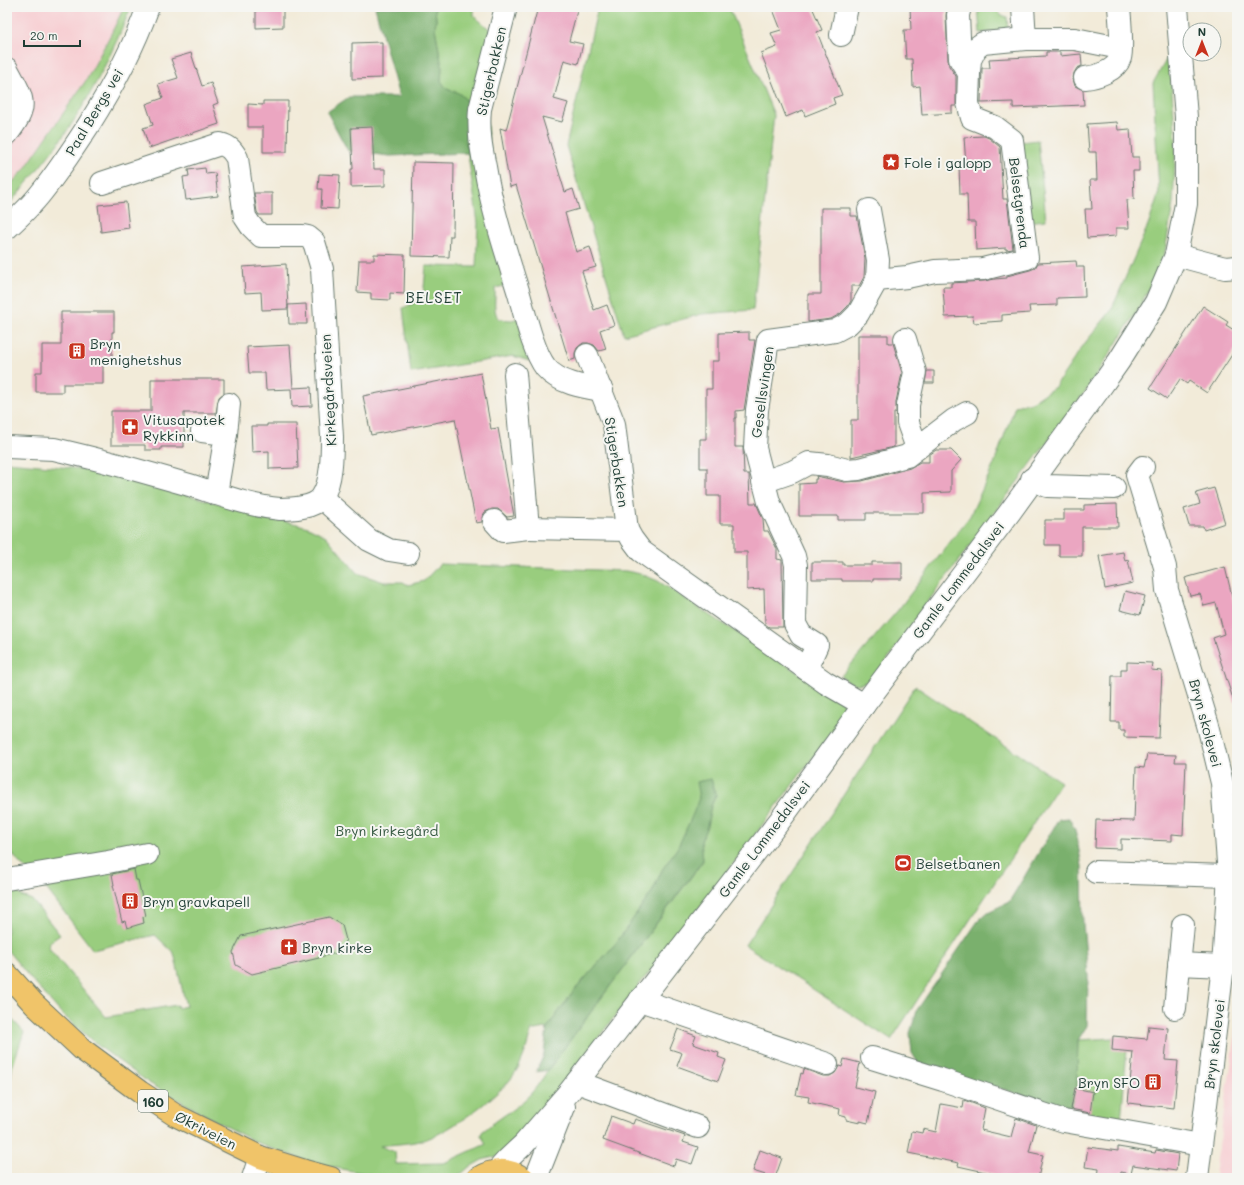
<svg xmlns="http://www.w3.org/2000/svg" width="1244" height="1185" font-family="Mali,sans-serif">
  <rect width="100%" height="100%" fill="#f6f6f2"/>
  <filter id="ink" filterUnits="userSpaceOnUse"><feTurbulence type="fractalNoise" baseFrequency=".025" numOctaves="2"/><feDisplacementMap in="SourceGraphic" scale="8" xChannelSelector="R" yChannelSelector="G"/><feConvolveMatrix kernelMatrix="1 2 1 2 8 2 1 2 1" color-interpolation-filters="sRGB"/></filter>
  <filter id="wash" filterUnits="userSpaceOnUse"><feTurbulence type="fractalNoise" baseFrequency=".012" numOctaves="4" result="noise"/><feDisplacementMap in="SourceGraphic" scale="16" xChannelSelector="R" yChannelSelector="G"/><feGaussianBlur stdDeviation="0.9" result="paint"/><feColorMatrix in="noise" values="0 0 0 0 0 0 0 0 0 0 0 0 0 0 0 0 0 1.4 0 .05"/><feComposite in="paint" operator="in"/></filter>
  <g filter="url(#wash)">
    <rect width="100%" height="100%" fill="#f2ebd9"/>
    <g fill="#f7cfd3">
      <polygon points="7,7 124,7 112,32 87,79 24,170 7,188"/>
      <polygon points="1237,1026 1237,1178 1215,1178 1217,1159"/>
    </g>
    <g fill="#99cd7e" stroke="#5c8559" fill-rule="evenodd">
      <path d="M124,7H131C115,47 96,86 73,122C53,152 30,179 7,207V188L24,170L87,79L112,32Z"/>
      <path d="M435,7H474V16L493,32L482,79L504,286L495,288C496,298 492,311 499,319L512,320L518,318L529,361L513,356L411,373L403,308L423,299L426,266L476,267L478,223L467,148L469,106C464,96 457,91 446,89L441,81L442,67L435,28L436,20Z"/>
      <polygon points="598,7 729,7 774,115 753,310 702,314 624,335 566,146"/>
      <polygon points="978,7 999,7 999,14 1007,17 1008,31 980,33"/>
      <path d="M1169,55L1176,141L1173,203L1164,258L1139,308L1087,389L918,615C908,629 878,679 863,683C854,686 848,682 841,676L898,610L970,516L994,464L1015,406L1032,402L1055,387L1085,343L1111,311L1149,223L1159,192L1153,83Z"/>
      <polygon points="1038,140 1046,220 1028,222 1020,142"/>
      <path d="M7,462L93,470L308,527L326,536L357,573L384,582H403L408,585L424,581L440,564L626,571L641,574L658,581L843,702V715L838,724L730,868L556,1092L501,1155L482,1160L468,1168L461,1174L452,1177L444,1178H391L341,1169L308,1161L267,1147L250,1139L205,1115L149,1083L96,1044L61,1013L31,979L7,950V892L17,890L21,896L32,900L60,935L50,942L49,948L106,1017L177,1005L178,1008L186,1006L174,953L155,935L93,950L36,875L21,865L7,847ZM711,779L716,795L711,806L707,826L701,841L703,861L548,1070C541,1081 533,1093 522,1102C509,1113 495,1121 482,1132L481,1135L486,1144L444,1163L396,1164L395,1152L380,1146C393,1144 407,1144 420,1141C444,1136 494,1099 510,1080C522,1065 527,1048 531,1030H534L547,1028L572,993L616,943L652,892L662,870L678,847L694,814L699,798L697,782Z"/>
      <polygon points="915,686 1061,782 891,1040 745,945"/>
      <polygon points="7,1014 24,1032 12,1068 7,1109"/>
      <polygon points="1113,1038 1127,1049 1121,1121 1076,1112 1078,1040"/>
    </g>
    <g fill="#7ab06d" stroke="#4c7650">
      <path d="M375,7H435L436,20L435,28L442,67L441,81L447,89C455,90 466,96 468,105C469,110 468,116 467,121C466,132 465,143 468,153L390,156L348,151L327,112L349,97H399Z"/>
      <polygon points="711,779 716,795 711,806 707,826 701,841 703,860 548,1070 536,1072 544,1055 547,1028 572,993 616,943 652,892 662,870 678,847 693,814 699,798 696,782"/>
      <polygon points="1069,818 1075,830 1082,866 1083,924 1088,976 1087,1026 1078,1040 1076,1112 918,1063 912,1053 910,1033 917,1010 978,921 988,912 1009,902 1059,819"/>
    </g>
    <g id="blocks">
      <g fill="#eba6c1">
        <polygon points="256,7 283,7 283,27 256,28"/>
        <polygon points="538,7 578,7 569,41 583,44 578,64 564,60 554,99 568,103 562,122 542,117 565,192 573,189 579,209 565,213 576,252 590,247 596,267 582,271 594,310 607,305 614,325 600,330 606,349 599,351 594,345 588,343 583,343 577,348 575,353 575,359 569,361 516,185 510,187 500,128 506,130"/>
        <polygon points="772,7 812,7 822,30 817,32 842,95 833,98 835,104 805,116 803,110 786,117 761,53 777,47 771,33 781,30"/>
        <polygon points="910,7 947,7 946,16 948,60 949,66 956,76 956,106 952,106 952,113 922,115 920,86 913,87 912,59 906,59 904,30 911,30"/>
        <polygon points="382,42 382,78 352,79 352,43"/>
        <polygon points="1046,52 1060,52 1060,56 1081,54 1082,66 1077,68 1074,73 1073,79 1075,86 1083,90 1084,105 1013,108 1013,102 981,103 982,68 990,68 989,59 1046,56"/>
        <polygon points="191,53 202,86 211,83 218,103 213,105 219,124 149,148 143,128 153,125 146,104 163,98 158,84 178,78 171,59"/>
        <polygon points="263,101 288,101 287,152 263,152 263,127 248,127 248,104 263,105"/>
        <polygon points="1117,122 1118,130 1130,129 1132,157 1139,157 1139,171 1133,171 1134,199 1127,200 1129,228 1116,228 1116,236 1087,238 1085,209 1092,209 1090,180 1097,180 1096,152 1089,152 1087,124"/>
        <polygon points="372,127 374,169 385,169 385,186 351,187 351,169 353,169 351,128"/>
        <polygon points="984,136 989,138 1000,147 1003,199 1007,199 1013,249 1006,250 1006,248 976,250 975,222 968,222 967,194 960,194 959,166 966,166 964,137"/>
        <polygon points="413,162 454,163 453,236 450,236 449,257 411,256"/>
        <polygon points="205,168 206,174 215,173 218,196 186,200 183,177 189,176 188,170"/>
        <polygon points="319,174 340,175 338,209 321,208 322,189 318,189"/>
        <polygon points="254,193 272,193 272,215 259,215 257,212"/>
        <polygon points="126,202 129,228 101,232 98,205"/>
        <polygon points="821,208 851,208 851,216 857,216 865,258 864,277 859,286 851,286 851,301 848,306 840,314 831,319 808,322 808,294 821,294"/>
        <polygon points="374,254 405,255 404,294 390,293 390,300 371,299 371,293 357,292 359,260 374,260"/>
        <polygon points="1076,261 1077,267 1084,267 1085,297 1057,298 1057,305 1029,306 1030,313 1002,315 1002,321 974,323 973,316 945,317 943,287 951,287 951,283 984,281 995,279 1007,278 1007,276 1030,270 1035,268 1038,263"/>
        <polygon points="286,264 288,309 262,310 261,292 245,293 243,267"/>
        <polygon points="306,304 307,324 289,324 288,305"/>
        <polygon points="1203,306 1228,322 1226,325 1237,332 1237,347 1207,393 1189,381 1187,384 1180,379 1167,399 1150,388"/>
        <polygon points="61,312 114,312 114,332 112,332 112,357 103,357 103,384 63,384 63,392 36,392 36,372 42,372 42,345 61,345"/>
        <polygon points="749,332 749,340 755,340 744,410 736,411 736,418 735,418 735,447 743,447 744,474 749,474 750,503 756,503 763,519 764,531 768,531 777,549 777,559 782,560 783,627 769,627 765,624 764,589 747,590 747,552 734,552 734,524 720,524 720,496 707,496 707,468 700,468 700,439 706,439 706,389 712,389 712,361 719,361 719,333"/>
        <polygon points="858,335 888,335 888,343 893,343 902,373 896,402 896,413 894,413 894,447 851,457 851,420 858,420"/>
        <polygon points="290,345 293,388 311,387 312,406 292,407 291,389 266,390 265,373 249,373 247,347"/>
        <polygon points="927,371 934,371 934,383 925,383"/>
        <polygon points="481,373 491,429 498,428 514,516 507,517 498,509 492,509 485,512 482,517 482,522 476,523 455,419 371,435 363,396"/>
        <polygon points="151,379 224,379 224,393 219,397 216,413 184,413 184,447 161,447 161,450 145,450 145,445 111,445 111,411 151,411"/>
        <polygon points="267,424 296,424 298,468 269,469 269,451 252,452 251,426 267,426"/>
        <polygon points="936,450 951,450 961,460 951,471 951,492 924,493 924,513 866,513 866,520 838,520 838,516 799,516 799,484 815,483 815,479 817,479 816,476 844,482 862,481 910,468 920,462 929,462 929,455"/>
        <polygon points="1214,488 1225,523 1204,530 1203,526 1189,526 1184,509 1200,504 1196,493"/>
        <polygon points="1117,504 1118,527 1082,527 1082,556 1059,556 1059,545 1045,545 1045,520 1064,520 1064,510 1084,510 1084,505"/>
        <polygon points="1123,552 1125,561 1128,560 1133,583 1105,589 1099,556"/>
        <polygon points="812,562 843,562 843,565 872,565 872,562 902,562 902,579 873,579 873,581 842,581 842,579 812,579"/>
        <polygon points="1225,567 1237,617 1237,701 1234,702 1213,638 1224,634 1216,603 1204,606 1200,594 1190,596 1185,578"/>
        <polygon points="1125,591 1145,596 1140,615 1120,610"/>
        <polygon points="1127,662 1152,663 1151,670 1162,671 1159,738 1124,737 1124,730 1119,730 1119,722 1111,722 1112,676 1121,676 1121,669 1127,669"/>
        <polygon points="1147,754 1176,755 1175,762 1186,762 1183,835 1172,834 1172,841 1121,839 1121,849 1095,848 1096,820 1134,821 1136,767 1144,768"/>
        <polygon points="134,869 136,880 138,880 146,916 143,917 144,923 127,928 125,921 122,922 113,885 114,885 112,874"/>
        <polygon points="329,917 342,925 346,940 337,953 319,957 319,958 252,974 236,965 233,952 241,936"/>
        <polygon points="1149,1026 1168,1028 1165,1060 1178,1061 1174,1108 1128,1103 1133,1052 1112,1050 1113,1036 1147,1039"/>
        <polygon points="678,1029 696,1036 693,1044 719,1053 718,1057 726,1060 718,1081 677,1066 682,1053 670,1049"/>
        <polygon points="844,1059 860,1063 855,1087 875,1092 868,1123 860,1121 860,1123 846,1120 846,1117 839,1115 840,1109 808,1102 809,1097 796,1095 801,1073 803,1074 804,1069 823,1076 830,1076 835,1073 839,1066 842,1067"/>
        <polygon points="1075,1088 1093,1092 1090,1113 1071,1109"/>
        <polygon points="964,1100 985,1108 981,1130 1011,1137 1016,1118 1036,1125 1029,1152 1043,1155 1038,1178 1012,1178 958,1166 959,1163 908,1153 912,1131 922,1133 923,1129 936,1132 941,1104 963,1108"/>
        <polygon points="611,1116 633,1124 635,1119 685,1136 683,1142 698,1147 692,1164 676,1159 674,1166 603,1140"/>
        <polygon points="1088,1147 1118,1151 1118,1147 1155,1153 1156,1150 1178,1154 1176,1171 1133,1165 1131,1174 1121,1172 1120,1178 1098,1178 1099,1169 1085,1167"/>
        <polygon points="760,1150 782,1158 775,1178 753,1171"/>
      </g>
    </g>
  </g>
  <g filter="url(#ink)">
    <use href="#blocks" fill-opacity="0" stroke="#697a6e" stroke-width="1"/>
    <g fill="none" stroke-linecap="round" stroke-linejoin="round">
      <defs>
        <g id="minor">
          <path d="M506,7L480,109C478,130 481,147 485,167C492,210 506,252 519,294C525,315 533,351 546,368C559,383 583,387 602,390"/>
          <polyline points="960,7 958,15 960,59 969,73"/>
          <polyline points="1023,7 1025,39"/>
          <polyline points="841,35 847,7"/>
          <path d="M7,69C23,99 30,105 7,134"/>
          <path d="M1085,78C1096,77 1116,71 1120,58C1123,48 1120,19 1119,7"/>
          <polyline points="869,210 878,260 877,280"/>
          <path d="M7,228C19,217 31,206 41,193C58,172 73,149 88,126C112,88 133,49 148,7"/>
          <polyline points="1176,255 1225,268 1237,267"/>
          <polyline points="905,339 915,372 908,405 908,423 917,448"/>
          <polyline points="587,355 614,424 627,530 632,539 641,551 826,683 864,705"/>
          <polyline points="515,374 528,528 627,530"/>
          <polyline points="202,431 226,434 216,494"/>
          <polyline points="226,434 229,404"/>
          <path d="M7,447L54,449L71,453C109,462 148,473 186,484C216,493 247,506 280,509C291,509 315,508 322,497C332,482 332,454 332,437L322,269L314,242L308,237L303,236H261L251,226L245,217L237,158C232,150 229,146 220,144L102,183"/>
          <polyline points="1143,467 1137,475 1165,567 1167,590 1208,725 1222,783 1229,876 1223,966 1197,1178"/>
          <polyline points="1032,479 1047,486 1114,488"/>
          <polyline points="763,482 792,472 809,463 828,465 847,470 859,469 907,456 954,420 967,413"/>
          <polyline points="322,498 369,540 389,550 408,553"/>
          <polyline points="494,521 503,531 528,528"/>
          <polyline points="806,669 817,645 801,635 795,624 796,565 794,556 769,502 755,448 757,410 768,340 835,331 848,324 858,314 877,280 907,277 935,271 983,269 1027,258 1012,140 995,127 972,118 968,103 969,73 970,60 976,48 983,43 1025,39 1075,39 1120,48"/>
          <polyline points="1096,872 1229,876"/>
          <polyline points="7,879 108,862 147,854"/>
          <polyline points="1179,964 1223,966 1236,962"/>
          <polyline points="640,1000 827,1064"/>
          <polyline points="1175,1008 1183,925"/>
          <polyline points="872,1058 943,1080 1064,1121 1201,1145"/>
          <polyline points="577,1082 698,1127"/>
          <polyline points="498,1170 508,1159 524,1144 570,1091 781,819 864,705 1010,512 1100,388 1119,361 1156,302 1176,255 1186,204 1186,117 1177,7"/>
          <polyline points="253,1178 260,1157"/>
          <polyline points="536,1178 564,1107"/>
        </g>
        <g id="major">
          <polyline points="7,974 34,1004 83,1050 140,1092 175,1115 260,1157 305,1171 331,1178"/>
          <path d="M478,1178C492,1169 508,1168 523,1178"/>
        </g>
      </defs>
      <use href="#minor" stroke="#697a6e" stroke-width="24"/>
      <use href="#major" stroke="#697a6e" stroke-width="24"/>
      <use href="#minor" stroke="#fff" stroke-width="22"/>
      <use href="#major" stroke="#f0c469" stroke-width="22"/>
    </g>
  </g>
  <defs>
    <symbol id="sight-square" viewBox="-11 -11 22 22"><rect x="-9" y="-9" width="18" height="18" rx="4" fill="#c8321e" stroke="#f6f6f2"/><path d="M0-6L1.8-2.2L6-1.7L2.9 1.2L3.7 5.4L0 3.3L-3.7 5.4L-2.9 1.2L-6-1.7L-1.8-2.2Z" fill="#fff"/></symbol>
    <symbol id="building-square" viewBox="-11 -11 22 22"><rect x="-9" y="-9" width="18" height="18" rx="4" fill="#c8321e" stroke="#f6f6f2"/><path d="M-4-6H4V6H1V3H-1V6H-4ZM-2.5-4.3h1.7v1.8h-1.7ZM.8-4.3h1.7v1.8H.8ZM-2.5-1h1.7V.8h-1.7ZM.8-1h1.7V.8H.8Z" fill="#fff"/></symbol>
    <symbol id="pharmacy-square" viewBox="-11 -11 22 22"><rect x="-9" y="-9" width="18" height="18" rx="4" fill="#c8321e" stroke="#f6f6f2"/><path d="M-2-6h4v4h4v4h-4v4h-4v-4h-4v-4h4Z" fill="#fff"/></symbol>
    <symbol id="stadium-square" viewBox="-11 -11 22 22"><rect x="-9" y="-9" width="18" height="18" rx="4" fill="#c8321e" stroke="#f6f6f2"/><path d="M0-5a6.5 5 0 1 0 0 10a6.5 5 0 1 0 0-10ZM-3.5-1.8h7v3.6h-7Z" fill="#fff"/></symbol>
    <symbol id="church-square" viewBox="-11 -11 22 22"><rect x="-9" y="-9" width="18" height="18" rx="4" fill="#c8321e" stroke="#f6f6f2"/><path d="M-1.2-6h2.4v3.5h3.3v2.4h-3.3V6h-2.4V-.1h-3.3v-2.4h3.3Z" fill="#fff"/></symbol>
  </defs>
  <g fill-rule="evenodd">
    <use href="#sight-square" x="881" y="152" width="20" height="20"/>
    <use href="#building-square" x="67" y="341" width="20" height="20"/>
    <use href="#pharmacy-square" x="120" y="417" width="20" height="20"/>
    <use href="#stadium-square" x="893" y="853" width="20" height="20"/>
    <use href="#building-square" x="120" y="891" width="20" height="20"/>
    <use href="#church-square" x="279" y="937" width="20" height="20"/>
    <use href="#building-square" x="1143" y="1072" width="20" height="20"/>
  </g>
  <g text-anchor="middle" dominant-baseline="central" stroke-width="4" stroke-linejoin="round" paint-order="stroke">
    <rect fill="#f6f6f2" stroke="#60746d" stroke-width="1" x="138" y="1090" width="30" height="22" rx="3"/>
    <g font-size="13" font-weight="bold" fill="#1f3d34">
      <text x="153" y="1101">160</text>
    </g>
    <g font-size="14" fill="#1f3d34" stroke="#f6f6f2">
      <text transform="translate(491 71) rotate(-77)">Stigerbakken</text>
      <text transform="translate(94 112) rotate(-59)">Paal Bergs vei</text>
      <text transform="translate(1020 203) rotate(83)">Belsetgrenda</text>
      <text transform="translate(328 390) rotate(-93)">Kirkegårdsveien</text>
      <text transform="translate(762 392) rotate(-82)">Gesellsvingen</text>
      <text transform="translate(617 462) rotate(81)">Stigerbakken</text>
      <text transform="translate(958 580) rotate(-53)">Gamle Lommedalsvei</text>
      <text transform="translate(1206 723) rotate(75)">Bryn skolevei</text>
      <text transform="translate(764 839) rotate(-53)">Gamle Lommedalsvei</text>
      <text transform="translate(1214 1044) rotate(-83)">Bryn skolevei</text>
      <text transform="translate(206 1130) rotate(27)">Økriveien</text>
    </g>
    <g font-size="14" fill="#1f3d34" stroke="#f6f6f2" text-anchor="start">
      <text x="904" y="162">Fole i galopp</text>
      <text x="90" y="343">Bryn<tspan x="90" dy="16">menighetshus</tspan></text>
      <text x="143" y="419">Vitusapotek<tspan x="143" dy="16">Rykkinn</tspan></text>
      <text x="916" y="863">Belsetbanen</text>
      <text x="143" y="901">Bryn gravkapell</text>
      <text x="302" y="947">Bryn kirke</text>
      <text x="1140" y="1082" text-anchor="end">Bryn SFO</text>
    </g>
    <g font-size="14" fill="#375a43" stroke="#f6f6f2">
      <text x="387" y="830">Bryn kirkegård</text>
    </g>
    <g font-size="15" letter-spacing="1" fill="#1f3d34" stroke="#f6f6f2">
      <text x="434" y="297">BELSET</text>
    </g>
  </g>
  <rect width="1244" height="1185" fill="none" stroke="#f6f6f2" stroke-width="24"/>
  <g transform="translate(1202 42)"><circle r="19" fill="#f6f6f2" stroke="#a0aca6"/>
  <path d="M0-3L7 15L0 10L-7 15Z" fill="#c8321e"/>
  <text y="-6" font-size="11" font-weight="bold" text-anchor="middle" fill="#1f3d34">N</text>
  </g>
  <path d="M24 40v6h56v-6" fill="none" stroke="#1f3d34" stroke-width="2"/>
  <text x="30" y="40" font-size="12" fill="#1f3d34" stroke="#f6f6f2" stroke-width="3" paint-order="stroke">20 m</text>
</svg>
